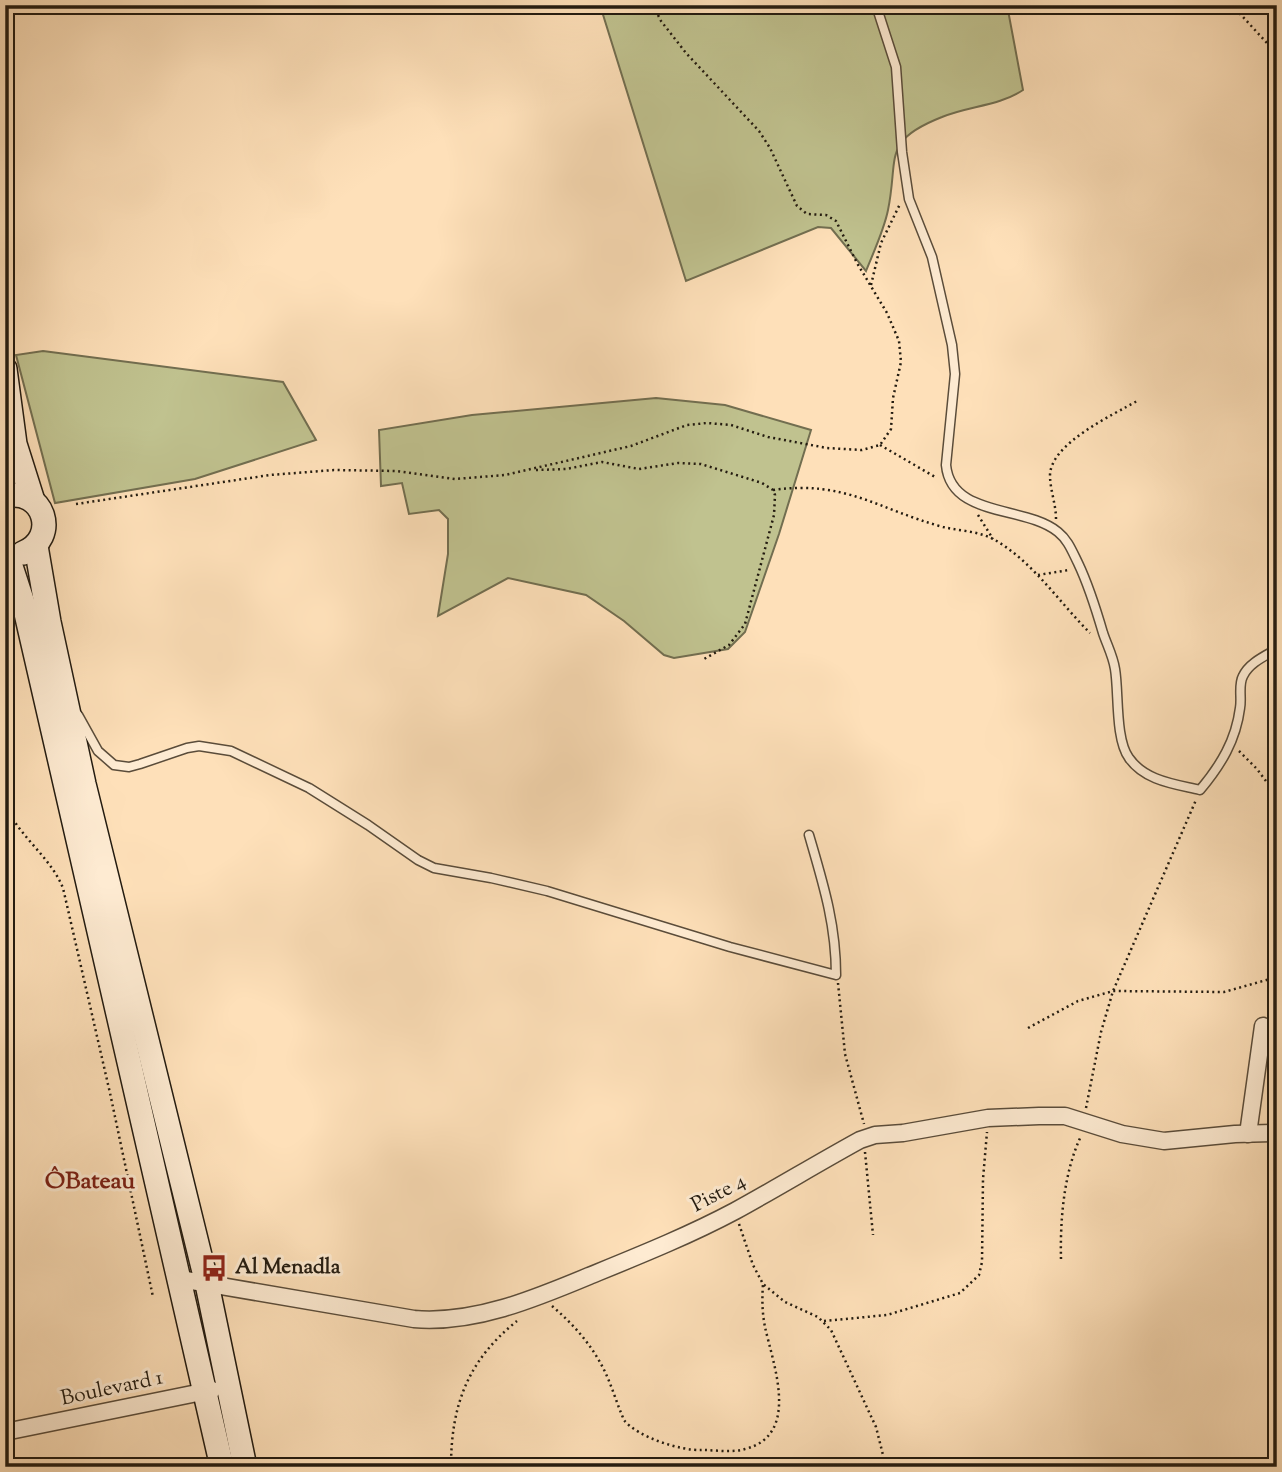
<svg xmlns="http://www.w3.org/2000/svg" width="1282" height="1472" font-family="'Sorts Mill Goudy',serif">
  <rect width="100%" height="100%" fill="#fee0b9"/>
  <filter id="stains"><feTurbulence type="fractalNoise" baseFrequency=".00286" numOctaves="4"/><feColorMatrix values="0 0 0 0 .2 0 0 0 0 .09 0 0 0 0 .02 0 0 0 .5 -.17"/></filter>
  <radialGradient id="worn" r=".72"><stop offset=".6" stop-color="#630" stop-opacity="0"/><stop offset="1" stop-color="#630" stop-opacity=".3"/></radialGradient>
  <g fill="#c0c28f" stroke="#726e50" stroke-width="2">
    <path d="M600,5H1007L1023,90C999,106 968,106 942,117C881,141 899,157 888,210C884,230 874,251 866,271L831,228L818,227L686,281Z"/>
    <polygon points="43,351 283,382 316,440 195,479 55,503 16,355"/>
    <polygon points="656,398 725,405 811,430 779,534 745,632 728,649 674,658 664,655 624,621 586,595 508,578 438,616 448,554 448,519 439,510 409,514 402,483 381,486 379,430 472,415"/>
  </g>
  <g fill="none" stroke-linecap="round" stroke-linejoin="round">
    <defs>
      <g id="lane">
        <path d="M876,5L896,67L902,152L909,199L932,257L952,345L955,374L946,465C951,518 1025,505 1058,532C1068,540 1072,551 1078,563C1089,586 1096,609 1103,633C1107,645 1113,656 1115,669C1119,692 1115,739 1129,758C1145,781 1175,784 1200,790C1221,765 1236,740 1240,708C1242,698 1238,685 1243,676C1249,663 1265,656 1277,649"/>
        <path d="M78,715L98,751L114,765L129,767L140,764L187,748L199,746L231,751L309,788L368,825L418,860L434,868L491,878L547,891L730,947L836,975C836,924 823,883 809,835"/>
      </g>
      <g id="street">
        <polyline points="1248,1134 1263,1026"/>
        <path d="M180,1279L414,1319C474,1324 534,1299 589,1276C638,1256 688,1236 735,1211C777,1188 818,1163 860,1140L875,1135L903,1133L988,1118L1039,1116H1065L1122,1134L1164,1141L1235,1134L1277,1133"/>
        <polyline points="5,1432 212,1390"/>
      </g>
      <g id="secondary">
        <polyline points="5,369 15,444 33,501"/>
        <path d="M5,496C44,487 60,538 23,553"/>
        <polyline points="36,546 49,622 84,784 207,1284 245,1467"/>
        <polyline points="7,554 25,609 222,1467"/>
      </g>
    </defs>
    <use href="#lane" stroke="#5a4c3a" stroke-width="11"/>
    <use href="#street" stroke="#5a4c3a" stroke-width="19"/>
    <use href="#secondary" stroke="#231b10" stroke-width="26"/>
    <g stroke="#231b10" stroke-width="2.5" stroke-dasharray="2 3.5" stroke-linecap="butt">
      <polyline points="1232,5 1277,54"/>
      <polyline points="871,285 881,243 900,204"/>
      <polyline points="1272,424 1277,435"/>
      <polyline points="880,445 937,478"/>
      <polyline points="536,470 566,469 602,462 639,469 678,463 701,464 762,483 773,490 775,495 774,515 745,624 729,645 704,659"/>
      <path d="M773,490C846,480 877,509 943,527C960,531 979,531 995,540C1033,562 1059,602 1090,633"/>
      <polyline points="76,504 270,475 334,470 397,471 455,479 505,475 631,446 687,425 707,423 731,425 768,437 827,448 862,450 880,445 891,429 893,398 901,362 899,341 887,313 857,263 836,221 826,215 807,214 797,206 770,148 759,131 686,53 661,21 653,5"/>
      <polyline points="978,515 993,539"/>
      <path d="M1056,519C1056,504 1050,490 1050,475C1051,443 1113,415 1137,401"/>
      <polyline points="1038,575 1069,570"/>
      <polyline points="1239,751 1257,769 1277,796"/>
      <path d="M5,804C18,836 50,856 63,888L110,1093L153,1297"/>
      <polyline points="838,983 845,1054 864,1124"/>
      <polyline points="1028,1028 1078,1001 1113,991 1224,992 1277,977"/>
      <polyline points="1086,1108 1101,1032 1113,991 1196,800"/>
      <polyline points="865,1152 873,1235"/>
      <polyline points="739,1224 753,1265 763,1284 785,1302 818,1317 831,1330 876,1427 886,1467"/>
      <path d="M1061,1259C1060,1219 1064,1172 1081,1136"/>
      <path d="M552,1306C572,1323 589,1342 601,1364C611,1382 616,1402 624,1420C637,1437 681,1451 702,1450C716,1450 732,1453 745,1449C801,1435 773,1364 765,1327C762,1312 762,1299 763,1284"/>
      <polyline points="824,1321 887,1315 960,1293 979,1275 982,1262 983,1179 987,1132"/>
      <path d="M451,1467C451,1405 468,1360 517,1321"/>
    </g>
    <use href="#lane" stroke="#feebd2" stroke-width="8"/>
    <use href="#street" stroke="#feebd2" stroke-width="16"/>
    <use href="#secondary" stroke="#feebd2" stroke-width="23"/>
  </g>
  <defs>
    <symbol id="bus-bare" viewBox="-9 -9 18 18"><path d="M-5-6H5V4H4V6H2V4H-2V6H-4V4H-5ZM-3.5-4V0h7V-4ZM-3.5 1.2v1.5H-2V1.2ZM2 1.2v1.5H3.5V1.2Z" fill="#8f2418" stroke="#feebd2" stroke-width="2.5" paint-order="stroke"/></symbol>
  </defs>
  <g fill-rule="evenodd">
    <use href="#bus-bare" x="195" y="1249" width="38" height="38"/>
  </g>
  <g text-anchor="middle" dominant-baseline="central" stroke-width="6" stroke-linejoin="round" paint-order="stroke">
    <g font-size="21" fill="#231b10" stroke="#feebd2">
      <text transform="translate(719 1194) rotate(-28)">Piste 4</text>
      <text transform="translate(112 1389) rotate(-12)">Boulevard 1</text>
    </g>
    <g font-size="21" font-weight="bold" fill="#231b10" stroke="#feebd2" text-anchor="start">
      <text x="235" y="1268">Al Menadla</text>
    </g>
    <g font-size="24" font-weight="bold" fill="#7a1f14" stroke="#feebd2">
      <text x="90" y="1182">ÔBateau</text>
    </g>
  </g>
  <rect width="1282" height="1472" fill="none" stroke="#fee0b9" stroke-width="28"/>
  <rect x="7" y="7" width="1268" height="1458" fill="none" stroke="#231b10" stroke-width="3.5"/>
  <rect x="14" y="14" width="1254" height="1444" fill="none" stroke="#231b10" stroke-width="2"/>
  <rect width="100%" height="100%" filter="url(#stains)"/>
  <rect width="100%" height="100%" fill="url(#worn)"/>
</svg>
